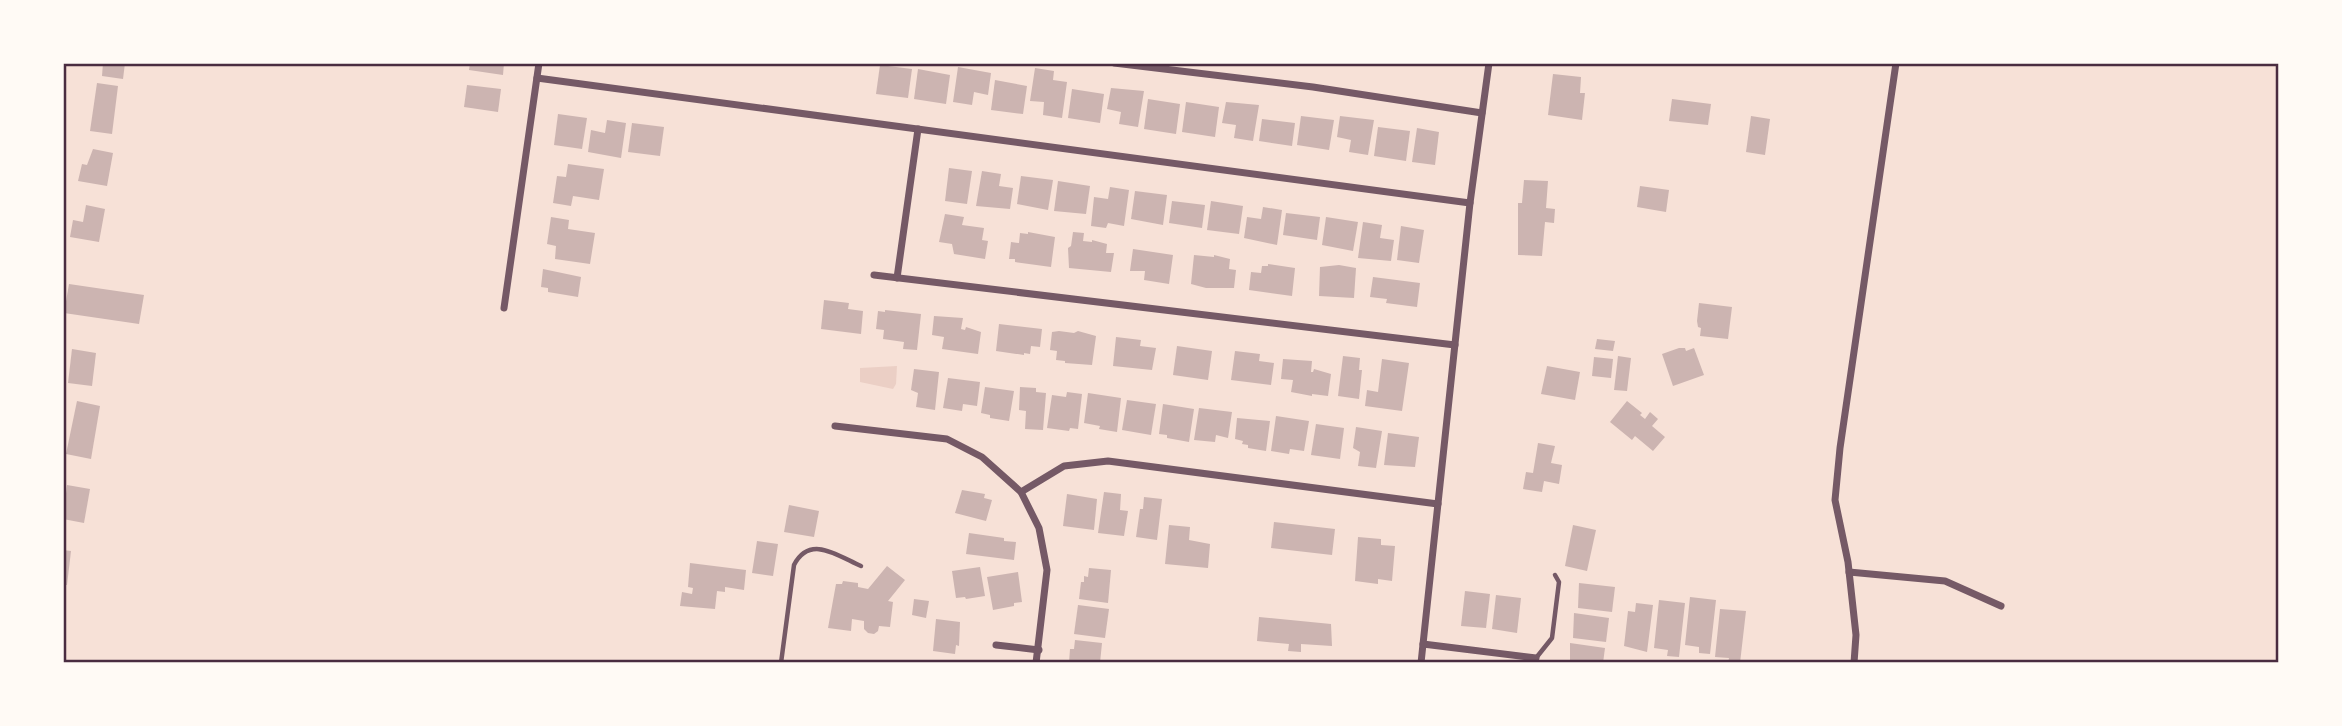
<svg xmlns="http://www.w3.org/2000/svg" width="2342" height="726" font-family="'Public Sans',sans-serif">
  <rect width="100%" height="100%" fill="#f7e1d7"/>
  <polygon fill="#ebcfc5" points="897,366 896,384 893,389 860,382 860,368"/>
  <g fill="#ccb4b1">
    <polygon points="103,63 125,63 123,79 102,76"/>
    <polygon points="470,63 504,63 503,75 469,70"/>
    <polygon points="880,65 912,69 908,98 876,94"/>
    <polygon points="958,67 991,73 988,95 974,92 972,105 953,102"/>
    <polygon points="1035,68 1054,71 1053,80 1067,82 1062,118 1043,115 1044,102 1030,101"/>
    <polygon points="918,69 950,75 946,104 914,99"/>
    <polygon points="1553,74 1581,77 1580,93 1585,93 1582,120 1548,115"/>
    <polygon points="995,80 1027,86 1023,114 991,110"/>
    <polygon points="97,83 118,86 112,134 90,131"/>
    <polygon points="467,85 501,89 498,112 464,107"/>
    <polygon points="1111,88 1144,91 1138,127 1119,124 1121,112 1107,109"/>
    <polygon points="1072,89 1104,94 1100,123 1068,118"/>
    <polygon points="1148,99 1180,104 1176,134 1144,129"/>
    <polygon points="1672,99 1711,104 1708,125 1669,121"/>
    <polygon points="1186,102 1219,107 1215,137 1182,132"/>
    <polygon points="1226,102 1259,105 1253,141 1234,138 1236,125 1222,123"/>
    <polygon points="558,114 587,118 582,149 554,145"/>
    <polygon points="1301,116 1334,120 1329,150 1297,145"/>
    <polygon points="1340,116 1374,120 1368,155 1349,152 1351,140 1337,137"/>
    <polygon points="1751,116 1770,119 1765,155 1746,152"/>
    <polygon points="1262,119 1295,123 1292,146 1259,141"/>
    <polygon points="607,120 626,123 621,158 588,152 591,130 605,133"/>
    <polygon points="632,123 664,127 660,156 628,152"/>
    <polygon points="1378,127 1410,131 1406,161 1374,156"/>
    <polygon points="1417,128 1439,132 1435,165 1412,162"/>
    <polygon points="93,149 113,153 107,186 78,181 82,164 87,165"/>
    <polygon points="568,164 604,169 599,200 573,196 571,206 553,203 557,176 566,177"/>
    <polygon points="949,168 972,171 967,204 945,201"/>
    <polygon points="982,171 1001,174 999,186 1013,188 1010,209 976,206"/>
    <polygon points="1021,176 1053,180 1048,210 1017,204"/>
    <polygon points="1524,180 1548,181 1546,208 1555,209 1554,223 1545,222 1542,256 1518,255 1518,203 1522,203"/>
    <polygon points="1058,181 1090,186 1086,214 1054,211"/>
    <polygon points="1640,186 1669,190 1666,212 1637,207"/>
    <polygon points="1110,187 1129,190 1124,226 1108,223 1106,228 1091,226 1094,197 1108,199"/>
    <polygon points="1135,191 1167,195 1163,225 1131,219"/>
    <polygon points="1172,201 1205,205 1202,228 1169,223"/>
    <polygon points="1211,201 1243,206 1239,234 1207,230"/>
    <polygon points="86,205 105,209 99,242 70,237 73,220 83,222"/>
    <polygon points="1263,207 1282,210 1277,245 1244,238 1247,217 1261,219"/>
    <polygon points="1286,213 1320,217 1317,240 1283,235"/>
    <polygon points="945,214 964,217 962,225 984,228 982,240 988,241 985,259 954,254 952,244 939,242"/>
    <polygon points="551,217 569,220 568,229 595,233 590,264 555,259 556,246 547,244"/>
    <polygon points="1326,217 1358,222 1353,251 1322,245"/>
    <polygon points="1363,222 1382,225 1380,238 1394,240 1391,261 1358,258"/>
    <polygon points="1401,226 1424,230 1419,263 1397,260"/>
    <polygon points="1028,232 1055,237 1051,267 1015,262 1015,259 1009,259 1011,242 1019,243 1020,233 1028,234"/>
    <polygon points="1073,232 1084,233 1083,241 1092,242 1092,240 1107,244 1106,253 1114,253 1111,272 1069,268 1068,248 1071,246"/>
    <polygon points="1133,249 1173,255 1169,284 1144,280 1145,271 1130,271"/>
    <polygon points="1194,255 1214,257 1214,255 1230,259 1229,269 1236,270 1234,288 1206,288 1191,284"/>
    <polygon points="1268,264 1295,268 1292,296 1249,290 1251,272 1261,273 1262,266 1268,266"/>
    <polygon points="1339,265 1356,268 1354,298 1319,296 1320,267"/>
    <polygon points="543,269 581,277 578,297 548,292 548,288 541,287"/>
    <polygon points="1373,277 1420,283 1417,307 1386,303 1387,299 1370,297"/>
    <polygon points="69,284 144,295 139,324 64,313"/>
    <polygon points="824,300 849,303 848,309 863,311 861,334 821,329"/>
    <polygon points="1699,303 1732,307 1728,339 1700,336 1701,328 1698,327 1697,321"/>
    <polygon points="885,310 921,314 917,350 903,349 904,342 883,339 884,330 876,329 878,311 885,312"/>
    <polygon points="934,316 963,318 961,329 965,330 966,327 981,332 978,354 942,349 944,337 932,335"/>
    <polygon points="999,324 1042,329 1040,347 1031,346 1030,354 1024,353 1024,355 996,351"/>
    <polygon points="1059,331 1074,333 1078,331 1096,336 1092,365 1065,363 1065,361 1056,360 1057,351 1050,350 1052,332"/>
    <polygon points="1116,337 1141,340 1140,346 1156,348 1152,370 1113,366"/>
    <polygon points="1597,339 1615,341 1613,351 1595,349"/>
    <polygon points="1177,346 1212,351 1208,380 1173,375"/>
    <polygon points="1679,348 1685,348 1686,351 1694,348 1704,375 1673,386 1662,354"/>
    <polygon points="72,349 96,353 92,386 68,383"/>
    <polygon points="1235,351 1260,354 1259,361 1274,363 1271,385 1231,380"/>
    <polygon points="1343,356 1360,358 1359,370 1362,370 1359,399 1338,396"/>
    <polygon points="1618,356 1631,358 1627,391 1614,390"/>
    <polygon points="1594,357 1613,359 1611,378 1592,376"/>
    <polygon points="1283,359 1312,361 1311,372 1313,372 1314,369 1331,374 1328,396 1312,394 1312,396 1291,392 1293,380 1281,379"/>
    <polygon points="1382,359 1409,363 1402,411 1365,406 1367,390 1378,392"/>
    <polygon points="1547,366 1580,372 1575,400 1541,394"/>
    <polygon points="914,369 939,372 935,410 916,407 918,393 911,390"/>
    <polygon points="948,378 980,382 977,406 963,404 962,411 943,408"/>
    <polygon points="985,387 1014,391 1009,421 990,418 990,415 981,413"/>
    <polygon points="1020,387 1036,388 1036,392 1046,393 1043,430 1025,429 1026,411 1019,410"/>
    <polygon points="1067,392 1082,394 1078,429 1070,428 1069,431 1047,428 1052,395 1066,397"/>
    <polygon points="1088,393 1121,398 1117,432 1099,429 1100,426 1084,423"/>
    <polygon points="1127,400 1156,404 1151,435 1122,430"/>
    <polygon points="77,401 100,406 91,459 66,454"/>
    <polygon points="1627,401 1642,413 1640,415 1645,419 1650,412 1658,419 1652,426 1665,437 1653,451 1635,436 1632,440 1610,422"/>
    <polygon points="1163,404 1194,409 1189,442 1167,438 1167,435 1159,434"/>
    <polygon points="1199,408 1232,412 1228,438 1216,435 1215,442 1194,440"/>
    <polygon points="1276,416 1309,421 1304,451 1290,449 1289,454 1271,451"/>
    <polygon points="1237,418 1270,421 1266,451 1248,448 1248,445 1242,444 1243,441 1235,439"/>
    <polygon points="1316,424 1344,428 1340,459 1311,455"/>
    <polygon points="1356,427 1382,431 1376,468 1358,466 1360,452 1353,448"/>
    <polygon points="1388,433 1419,437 1415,467 1384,465"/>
    <polygon points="1538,443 1555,446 1551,463 1562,465 1559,484 1544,481 1542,492 1523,489 1526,472 1533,473"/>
    <polygon points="67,485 90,489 84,523 63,519"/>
    <polygon points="962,490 985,494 984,498 992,500 986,521 955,513"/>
    <polygon points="1104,492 1121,494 1120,510 1128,511 1124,536 1098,533"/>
    <polygon points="1067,494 1097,499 1094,530 1063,526"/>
    <polygon points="1144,497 1162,499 1157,540 1136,537 1140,509 1143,509"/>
    <polygon points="789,505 819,511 814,537 784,532"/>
    <polygon points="1274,522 1335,529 1332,555 1271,548"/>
    <polygon points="1169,525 1190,527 1189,540 1210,544 1208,568 1165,564"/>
    <polygon points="1573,525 1596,530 1587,571 1565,566"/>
    <polygon points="969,533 1004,538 1004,541 1016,542 1014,560 966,554"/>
    <polygon points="1358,537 1381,539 1381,545 1395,546 1392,581 1378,579 1378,584 1355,581"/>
    <polygon points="757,541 778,544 773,576 752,573"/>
    <polygon points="63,550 71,551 67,585 63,585"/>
    <polygon points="690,563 746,570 744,590 725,587 725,592 717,591 715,609 680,606 682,592 692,594 693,588 688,587"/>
    <polygon points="887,566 905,580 888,601 893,602 890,627 879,626 878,631 874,634 868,633 864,629 864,621 852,619 851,631 828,628 836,584 842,584 843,581 858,583 858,587 868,589"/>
    <polygon points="980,567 985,596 966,599 965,597 956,598 952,571"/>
    <polygon points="1089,568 1111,570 1108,603 1079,599 1081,582 1084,582 1084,576 1088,577"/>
    <polygon points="1018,572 1022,602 1014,603 1014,606 993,610 987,577"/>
    <polygon points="1579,583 1615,587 1612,612 1578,608"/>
    <polygon points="1465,591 1490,594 1486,628 1461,626"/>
    <polygon points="1496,595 1521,598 1517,633 1492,629"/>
    <polygon points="1690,597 1716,600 1710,654 1699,653 1699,647 1685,645"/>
    <polygon points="914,599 929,601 926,618 912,615"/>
    <polygon points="1659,600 1685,603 1679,657 1667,656 1668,650 1654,648"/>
    <polygon points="1636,603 1653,605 1647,652 1624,646 1628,611 1635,612"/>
    <polygon points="1078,605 1109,609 1105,638 1074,634"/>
    <polygon points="1720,609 1746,611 1740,663 1728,663 1729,658 1715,657"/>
    <polygon points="1574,613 1609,618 1606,642 1573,638"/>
    <polygon points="1259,617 1331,624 1332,646 1301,644 1301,652 1288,651 1289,644 1257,641"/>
    <polygon points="936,619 960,622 959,646 956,645 955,654 933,651"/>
    <polygon points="1075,640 1102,643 1100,663 1069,663 1070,649 1074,649"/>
    <polygon points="1570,643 1605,648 1603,663 1570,663"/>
  </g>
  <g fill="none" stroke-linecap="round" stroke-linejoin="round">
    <g stroke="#755966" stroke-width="4.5">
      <polyline points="1536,658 1552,638 1559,582 1555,575"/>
      <path d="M781,663L794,565C810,534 838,556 861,566"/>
    </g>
    <g stroke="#755966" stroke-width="7">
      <polyline points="1114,63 1313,87 1482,113"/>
      <polyline points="537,78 1470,203"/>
      <polyline points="874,275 1455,345"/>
      <polyline points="897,278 918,129"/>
      <polyline points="504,308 539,63"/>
      <polyline points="835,426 947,439 982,457 1021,492 1064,466 1108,461 1438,504"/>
      <polyline points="1021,492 1039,528 1047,570 1036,663"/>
      <polyline points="1849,572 1945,581 2001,606"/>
      <polyline points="1423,644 1536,658"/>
      <polyline points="996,645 1039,650"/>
      <polyline points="1421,663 1470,203 1489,63"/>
      <polyline points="1854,663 1856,635 1848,562 1835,500 1840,448 1896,63"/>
    </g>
  </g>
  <rect width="2342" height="726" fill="none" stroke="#fffaf5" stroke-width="130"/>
  <rect x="65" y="65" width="2212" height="596" fill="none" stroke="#4a2c40" stroke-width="2.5"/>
</svg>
